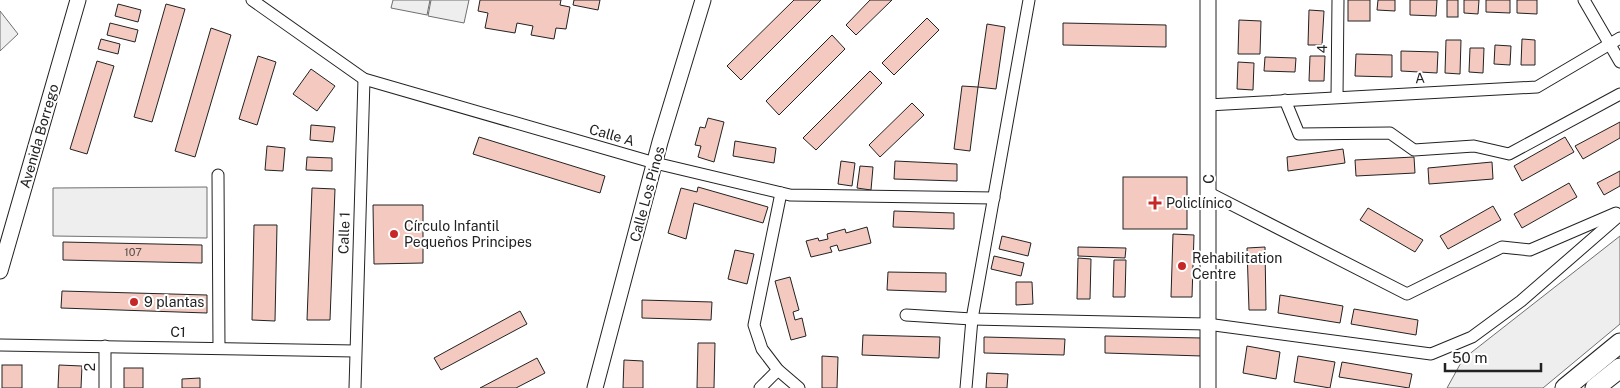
<svg xmlns="http://www.w3.org/2000/svg" width="1620" height="388" font-family="'Public Sans',sans-serif">
  <rect width="100%" height="100%" fill="#fff"/>
  <g fill="#eee" stroke="#6f6f6f">
    <polygon points="393,0 430,0 427,15 391,8"/>
    <polygon points="431,0 469,0 464,23 428,16"/>
    <polygon points="0,11 18,34 0,51"/>
    <polygon points="207,187 207,238 53,236 53,188"/>
    <polygon points="1620,236 1620,324 1543,388 1447,388 1463,359"/>
  </g>
  <g fill="#f3c9c0" stroke="#222">
    <polygon points="480,0 561,0 560,5 570,7 566,29 556,28 554,39 531,35 533,26 517,23 515,33 485,28 488,13 478,11"/>
    <polygon points="574,0 600,0 598,10 573,5"/>
    <polygon points="794,0 821,0 741,80 727,66"/>
    <polygon points="870,0 892,0 856,35 846,25"/>
    <rect x="1348" y="0" width="22" height="21"/>
    <polygon points="1378,0 1395,0 1395,11 1377,10"/>
    <polygon points="1410,0 1437,0 1436,16 1410,15"/>
    <rect x="1447" y="0" width="11" height="17"/>
    <polygon points="1464,0 1479,0 1478,14 1464,13"/>
    <polygon points="1486,0 1510,0 1510,13 1486,12"/>
    <polygon points="1517,0 1537,0 1537,14 1517,13"/>
    <polygon points="118,4 141,10 138,22 115,16"/>
    <polygon points="166,4 185,9 152,122 134,117"/>
    <polygon points="1309,10 1324,11 1322,45 1308,45"/>
    <polygon points="927,18 939,30 894,75 882,63"/>
    <polygon points="1239,20 1261,21 1260,54 1238,54"/>
    <polygon points="110,23 138,30 135,42 107,35"/>
    <polygon points="1063,23 1166,25 1166,47 1063,45"/>
    <polygon points="987,24 1005,27 996,89 978,87"/>
    <polygon points="211,28 231,35 195,157 175,151"/>
    <polygon points="832,35 845,49 779,115 766,101"/>
    <polygon points="101,39 120,44 118,54 98,49"/>
    <polygon points="1522,39 1535,40 1535,65 1521,65"/>
    <polygon points="1446,40 1461,40 1460,74 1445,73"/>
    <polygon points="1495,45 1511,46 1510,65 1494,64"/>
    <polygon points="1470,48 1484,48 1483,73 1469,72"/>
    <polygon points="1401,51 1438,52 1437,73 1401,71"/>
    <polygon points="1356,54 1392,55 1392,77 1355,76"/>
    <polygon points="258,56 276,62 257,125 239,119"/>
    <polygon points="1310,56 1325,56 1324,81 1309,81"/>
    <polygon points="1265,57 1296,58 1295,72 1264,71"/>
    <polygon points="97,61 114,66 87,154 70,149"/>
    <polygon points="1238,62 1254,63 1253,90 1237,89"/>
    <polygon points="311,69 335,86 317,111 293,94"/>
    <polygon points="870,71 882,83 816,150 803,138"/>
    <polygon points="962,86 978,87 970,151 954,149"/>
    <polygon points="912,103 924,115 880,157 869,145"/>
    <polygon points="708,118 724,122 714,162 698,157 701,146 695,145 700,127 705,128"/>
    <polygon points="1620,122 1620,138 1583,159 1575,146"/>
    <polygon points="311,125 335,127 333,142 310,140"/>
    <polygon points="479,137 605,176 600,193 473,154"/>
    <polygon points="1565,137 1574,152 1522,181 1514,166"/>
    <polygon points="735,141 776,148 774,163 733,156"/>
    <polygon points="267,146 285,148 283,171 265,170"/>
    <polygon points="1343,149 1345,163 1288,171 1287,157"/>
    <polygon points="307,157 332,158 332,171 306,170"/>
    <polygon points="1414,157 1415,173 1356,176 1355,160"/>
    <polygon points="841,161 855,163 852,186 838,184"/>
    <polygon points="895,161 957,164 957,181 894,179"/>
    <polygon points="1492,162 1493,179 1429,184 1428,168"/>
    <polygon points="860,166 873,167 871,190 857,188"/>
    <polygon points="1620,171 1620,186 1604,195 1597,183"/>
    <rect x="1123" y="177" width="64" height="52"/>
    <polygon points="1569,183 1577,197 1522,228 1514,214"/>
    <polygon points="698,187 768,207 763,223 694,203 686,239 668,233 681,188 697,192"/>
    <polygon points="312,188 335,189 330,320 307,320"/>
    <polygon points="373,205 423,205 423,263 374,264"/>
    <polygon points="1493,206 1501,220 1448,249 1440,236"/>
    <polygon points="1368,208 1423,240 1415,252 1360,220"/>
    <polygon points="894,211 954,213 954,229 893,227"/>
    <polygon points="254,225 277,225 275,321 252,320"/>
    <polygon points="867,227 871,243 839,251 837,245 830,247 832,252 811,257 806,241 818,238 819,241 828,239 827,234 845,229 846,233"/>
    <polygon points="1173,234 1194,235 1192,297 1171,297"/>
    <polygon points="1002,236 1031,243 1028,256 999,249"/>
    <polygon points="63,242 202,245 202,263 63,260"/>
    <polygon points="1078,247 1126,248 1125,258 1078,256"/>
    <polygon points="1265,247 1266,310 1249,310 1247,248"/>
    <polygon points="735,250 754,254 747,284 728,279"/>
    <polygon points="994,256 1024,263 1021,276 991,269"/>
    <polygon points="1078,258 1091,259 1090,299 1077,299"/>
    <polygon points="1114,260 1126,260 1125,297 1113,297"/>
    <polygon points="888,272 946,273 946,292 887,290"/>
    <polygon points="790,277 799,310 793,312 795,320 802,318 806,336 791,340 775,281"/>
    <polygon points="1016,282 1032,282 1033,304 1016,305"/>
    <polygon points="62,291 207,295 207,313 61,308"/>
    <polygon points="1280,295 1343,306 1340,323 1278,313"/>
    <polygon points="642,300 712,302 711,320 642,318"/>
    <polygon points="1354,309 1418,320 1416,335 1351,324"/>
    <polygon points="520,311 527,324 441,370 434,358"/>
    <polygon points="863,335 940,337 939,358 862,355"/>
    <polygon points="1105,336 1202,338 1202,356 1105,353"/>
    <polygon points="984,337 1065,339 1064,355 984,353"/>
    <polygon points="698,343 715,343 714,388 697,388"/>
    <polygon points="1247,346 1280,352 1276,379 1243,373"/>
    <polygon points="822,356 838,357 837,388 822,388"/>
    <polygon points="1298,356 1335,362 1330,388 1294,382"/>
    <polygon points="537,358 545,373 516,388 480,388"/>
    <polygon points="624,360 643,361 643,388 623,388"/>
    <polygon points="1342,362 1412,374 1409,388 1339,377"/>
    <rect x="2" y="365" width="20" height="23"/>
    <polygon points="59,365 82,366 81,388 58,388"/>
    <rect x="124" y="368" width="19" height="20"/>
    <polygon points="987,373 1008,374 1007,388 986,388"/>
    <polygon points="200,378 200,388 182,388 182,379"/>
  </g>
  <g fill="none" stroke-linecap="round" stroke-linejoin="round">
    <defs>
      <g id="minor">
        <polyline points="252,0 364,79 655,163 790,195 994,198"/>
        <polyline points="1584,0 1620,62"/>
        <polyline points="1337,97 1338,0"/>
        <polyline points="1285,100 1299,134 1390,133 1414,150 1474,146 1509,154 1620,94"/>
        <polyline points="1208,105 1537,87 1620,38"/>
        <polyline points="218,175 219,347"/>
        <polyline points="781,193 754,325 762,349 778,370 799,388"/>
        <polyline points="1209,193 1407,294 1502,247 1530,250 1616,213"/>
        <polyline points="906,315 972,319 1207,324 1431,354 1472,337 1521,301 1620,215"/>
        <polyline points="0,345 355,351"/>
        <polyline points="105,346 105,388"/>
        <polyline points="355,388 364,79"/>
        <polyline points="760,388 778,370"/>
        <polyline points="966,388 972,319 1029,0"/>
      </g>
      <g id="tertiary">
        <polyline points="0,271 78,0"/>
        <polyline points="595,388 660,142 703,0"/>
        <polyline points="1208,388 1208,0"/>
      </g>
      <g id="primary">
        <polyline points="1565,388 1620,343"/>
        <polyline points="1595,388 1620,368"/>
      </g>
    </defs>
    <use href="#minor" stroke="#222" stroke-width="13"/>
    <use href="#tertiary" stroke="#222" stroke-width="17"/>
    <use href="#primary" stroke="#222" stroke-width="21"/>
    <use href="#minor" stroke="#fff" stroke-width="11"/>
    <use href="#tertiary" stroke="#fff" stroke-width="15"/>
    <use href="#primary" stroke="#fff" stroke-width="19"/>
  </g>
  <g fill="#c62828" stroke="#fff" stroke-width="2">
    <path d="M1152.5 195.5h5v5h5v5h-5v5h-5v-5h-5v-5h5z"/>
    <circle cx="394" cy="234" r="5"/>
    <circle cx="1182" cy="266" r="5"/>
    <circle cx="134" cy="302" r="5"/>
  </g>
  <g text-anchor="middle" dominant-baseline="central" stroke-width="4" stroke-linejoin="round" paint-order="stroke">
    <g font-size="11" fill="#564c4a">
      <text x="133" y="252">107</text>
    </g>
    <g font-size="14" fill="#222" stroke="#fff">
      <text transform="translate(1322 49) rotate(-89)">4</text>
      <text transform="translate(1420 78) rotate(-3)">A</text>
      <text transform="translate(612 135) rotate(16)">Calle A</text>
      <text transform="translate(39 136) rotate(-74)">Avenida Borrego</text>
      <text transform="translate(1209 179) rotate(-90)">C</text>
      <text transform="translate(647 194) rotate(-75)">Calle Los Pinos</text>
      <text transform="translate(344 233) rotate(-88)">Calle 1</text>
      <text transform="translate(178 332) rotate(1)">C1</text>
      <text transform="translate(90 367) rotate(-90)">2</text>
    </g>
    <g font-size="14" fill="#222" stroke="#fff" text-anchor="start">
      <text x="1166" y="203">Policlínico</text>
      <text x="404" y="226">Círculo Infantil<tspan x="404" dy="16">Pequeños Principes</tspan></text>
      <text x="1192" y="258">Rehabilitation<tspan x="1192" dy="16">Centre</tspan></text>
      <text x="144" y="302">9 plantas</text>
    </g>
  </g>
  <path d="M1445 363v8h96v-8" fill="none" stroke="#222222" stroke-width="2.5"/>
  <text x="1452" y="363" font-size="15" fill="#222222" stroke="#ffffff" stroke-width="4" paint-order="stroke">50 m</text>
</svg>
